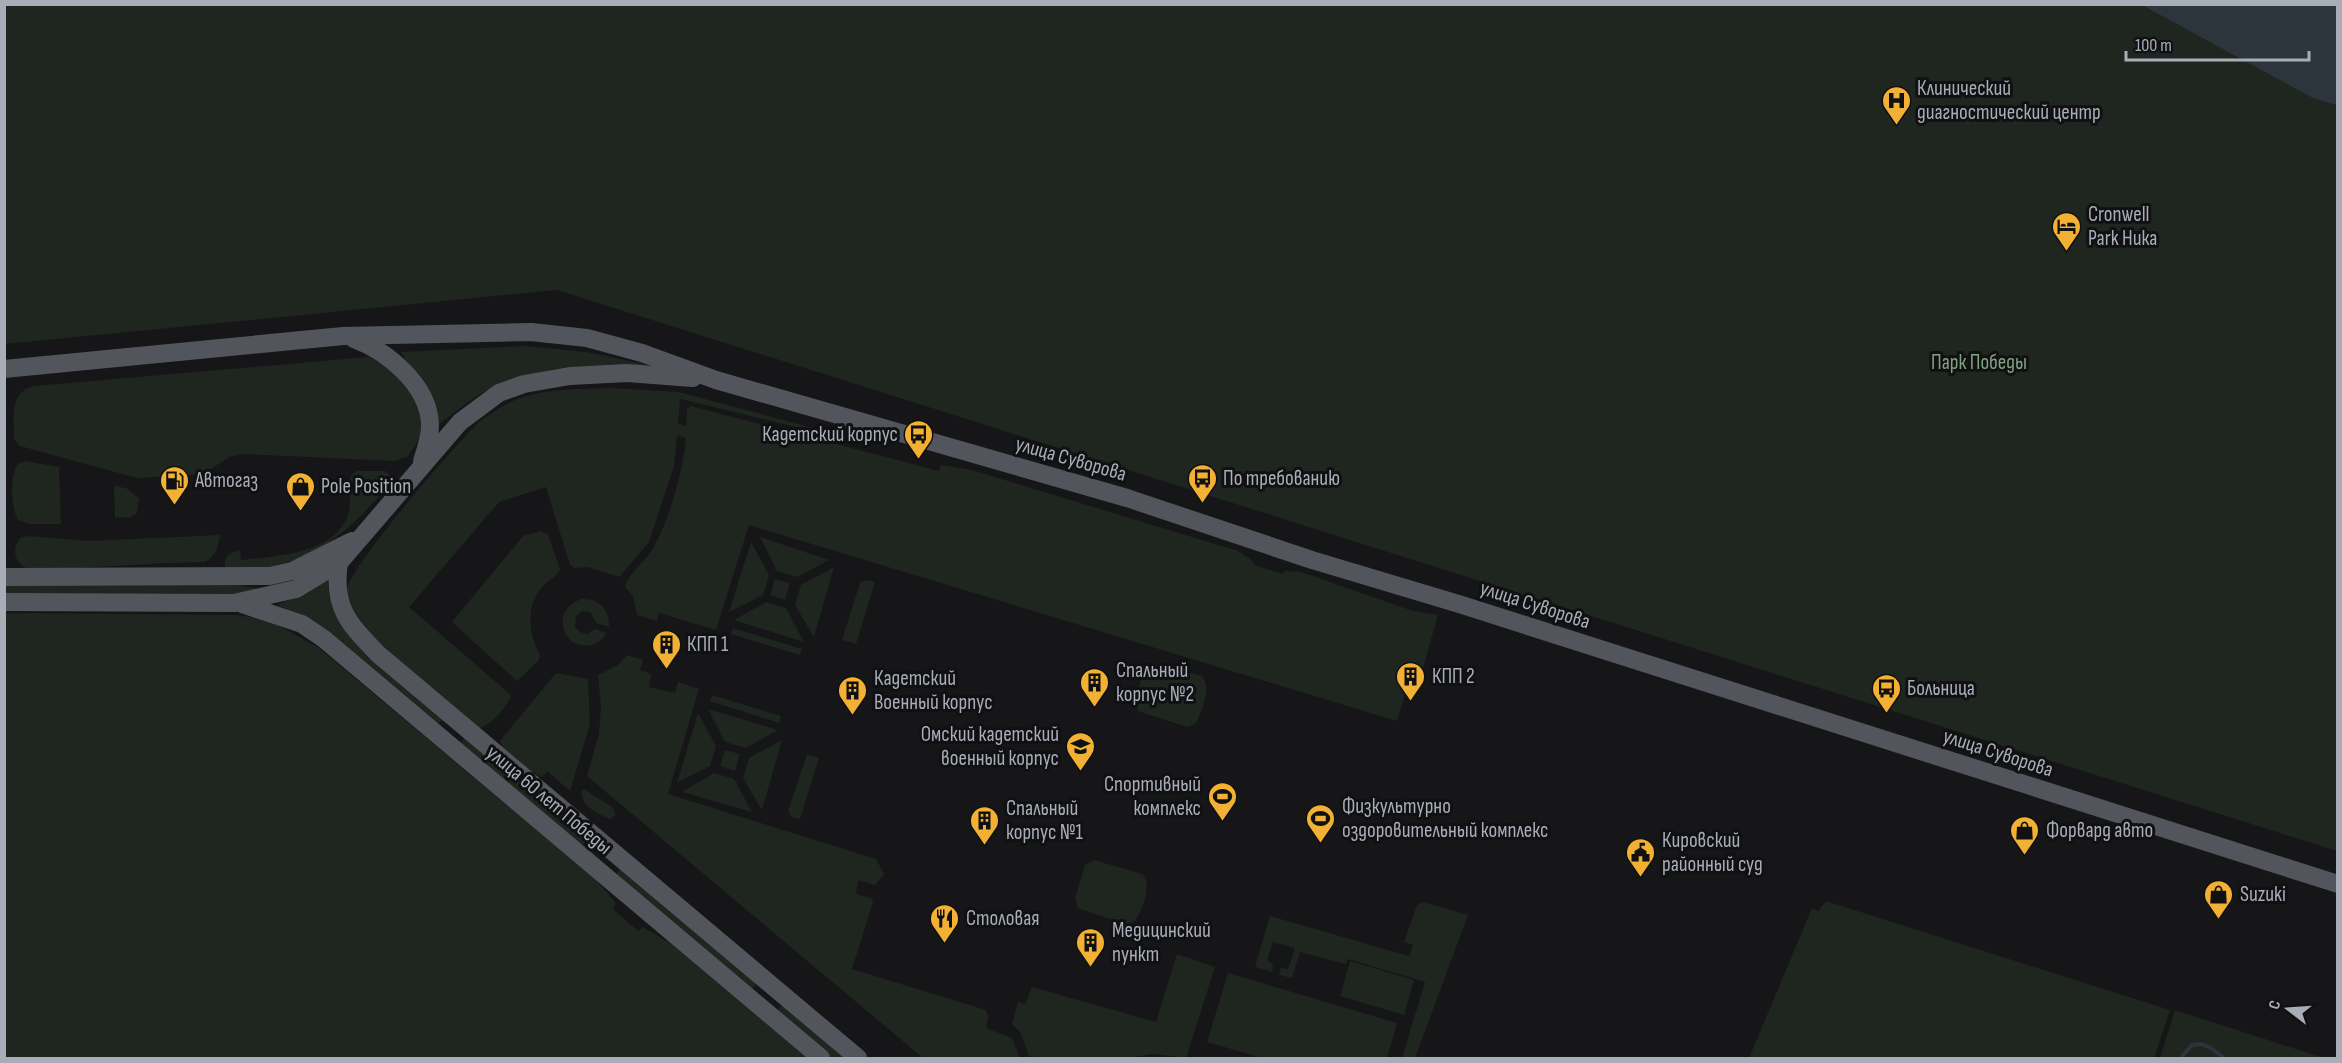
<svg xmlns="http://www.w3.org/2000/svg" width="2342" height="1063" font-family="'Sofia Sans Condensed',sans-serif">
  <rect width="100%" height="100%" fill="#161618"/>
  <g fill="#1e261f">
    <polygon points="5,5 2337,5 2337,851 557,290 5,344"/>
    <polygon points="525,346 587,352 648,365 596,366 497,385 475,397 439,424 429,398 401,352"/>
    <path d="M368,357C396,365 426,403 420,433C419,442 412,450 407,457L395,461L242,454L229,457L208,471L191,475L137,478L20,446L14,439C14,418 9,392 34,386Z"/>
    <path d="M612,388L679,392L851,438V440L680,399L678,424L686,426L687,409L691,406L939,471L941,465L972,470L1238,551L1254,562V565L1283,574L1285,571L1301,572L1413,611L1438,615L1419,682L1409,680L1397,721L749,525L716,630L659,613L657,621L637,615L633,596L625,587C630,571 644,563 652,550C669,521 683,471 686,438L677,436L674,466L649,542L619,577L588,567L574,568L570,565L546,487L499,502L409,607L511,695C508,706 491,726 479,728C445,700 354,636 346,594C342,574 458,442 478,423C486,417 496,410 505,405C535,388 578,389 612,388Z"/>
    <path d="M25,461L59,467L61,524H30L18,520C11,507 9,476 18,464Z"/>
    <path d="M357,471H385L390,475V481C386,491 377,498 370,506C333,548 284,573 227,570C221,559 229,551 240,551L241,560C275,556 334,555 348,515C353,502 346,487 352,474Z"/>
    <polygon points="114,486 126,488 139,498 137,513 131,517 115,518"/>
    <path d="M541,531L548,535L560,569C558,576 549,580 544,585C525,605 528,633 540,655L538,661L517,681L452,622L523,536Z"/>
    <path d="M220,535C218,547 216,556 205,562C147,563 90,568 32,570C16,566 10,552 20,538L28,536L89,541Z"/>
    <polygon points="760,537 829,560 797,577 777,571"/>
    <polygon points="751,542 769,575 763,595 729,612"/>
    <polygon points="834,567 814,637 795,605 801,585"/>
    <path d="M328,578C327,606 341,626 359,647L443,718L437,726L304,617L277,605L299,596Z"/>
    <polygon points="775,579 790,583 785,600 770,595"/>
    <polygon points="866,580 875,582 856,644 842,640 860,583"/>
    <polygon points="5,584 236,585 264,590 236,595 5,594"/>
    <path d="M581,599C599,598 610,609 609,627L596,623L590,612L582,611L576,616L575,627L580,632L587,634L595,629L607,633C598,646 586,649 572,642C557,627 560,607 581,599Z"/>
    <polygon points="766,602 786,608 804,642 734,620"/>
    <polygon points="4,613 237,615 268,620 319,648 595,879 616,903 613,909 638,931 643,927 673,945 807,1058 5,1058"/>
    <polygon points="733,628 802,649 800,655 731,634"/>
    <polygon points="627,655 643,660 640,670 651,674 649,687 675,693 678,682 699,689 668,794 876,859 884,874 875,885 858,880 856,894 871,898 873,902 852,969 986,1010 988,1017 986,1028 1012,1038 1020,1058 923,1058 587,776 599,734 601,706 598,675 618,665"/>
    <path d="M1154,663L1202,676C1212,687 1202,712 1195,724L1187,727L1138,711L1135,701L1145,668Z"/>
    <path d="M556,673L588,679L590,724L570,791L547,771L542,777C527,768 506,758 500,741Z"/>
    <polygon points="712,695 781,716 779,723 710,701"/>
    <polygon points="708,709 778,730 746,748 725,742"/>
    <polygon points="698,713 716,746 710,766 677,783"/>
    <polygon points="465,737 587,840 581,847 459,745"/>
    <polygon points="782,740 762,810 743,778 749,758"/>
    <polygon points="725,750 740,754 735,771 720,766"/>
    <polygon points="807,754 819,758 800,819 791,817 788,811"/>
    <polygon points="714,773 734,779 752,812 682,792"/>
    <path d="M584,789L612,807L616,815L610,819C596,812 584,809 581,792Z"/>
    <path d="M1094,860L1142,874C1153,884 1142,910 1135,921L1127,925L1078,908L1075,898L1085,865Z"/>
    <polygon points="621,868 757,983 751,991 615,876"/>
    <polygon points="1826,901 2170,1010 2154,1058 1749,1058 1812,908 1818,911"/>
    <polygon points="1424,902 1468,915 1415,1058 1402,1058 1425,982 1348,959 1346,964 1300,952 1292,978 1279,975 1281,968 1288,969 1295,948 1273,942 1267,960 1273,964 1272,972 1255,967 1270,916 1409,956 1413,945 1404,942 1417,905"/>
    <polygon points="1177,954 1215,967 1186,1058 1152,1054 1129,1058 1044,1058 1029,1056 1020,1032 1012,1024 1018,1002 1025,1004 1032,987 1156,1022"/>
    <polygon points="1350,961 1414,980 1404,1015 1340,996"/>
    <polygon points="1228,973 1397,1023 1387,1058 1262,1058 1207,1042"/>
    <polygon points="783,1004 847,1058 831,1058 776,1012"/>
    <polygon points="2175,1010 2321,1057 2335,1058 2160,1058"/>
  </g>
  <polygon fill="#2c353c" points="2142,5 2337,5 2337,105 2313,98"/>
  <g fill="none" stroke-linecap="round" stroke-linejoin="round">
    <polyline stroke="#2c353c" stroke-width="4" points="2182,1056 2192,1045 2201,1044 2211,1048 2224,1058"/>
    <g stroke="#53555c" stroke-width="18">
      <path d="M354,339C387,351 429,385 430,425C430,438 426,449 422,461"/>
      <polyline points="4,369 343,336 531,332 587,338 642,353 716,380 1127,498 1312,560 1459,604 2338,884"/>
      <path d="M339,563C332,607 349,624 378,654L858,1058"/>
      <polyline points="4,577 270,576 292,571 352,541"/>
      <polyline points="4,602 234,603 296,589 339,563 460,422 499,393 524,384 570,376 627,373 693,378"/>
      <polyline points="242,604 302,624 324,639 821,1058"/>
    </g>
  </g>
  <defs>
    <symbol id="hospital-pin" viewBox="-11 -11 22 30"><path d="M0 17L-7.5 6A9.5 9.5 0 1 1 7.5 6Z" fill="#f2b134" stroke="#111113"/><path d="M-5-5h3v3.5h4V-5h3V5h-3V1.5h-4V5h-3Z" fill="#111"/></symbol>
    <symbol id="hotel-pin" viewBox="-11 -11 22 30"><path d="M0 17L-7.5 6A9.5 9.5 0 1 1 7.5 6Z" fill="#f2b134" stroke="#111113"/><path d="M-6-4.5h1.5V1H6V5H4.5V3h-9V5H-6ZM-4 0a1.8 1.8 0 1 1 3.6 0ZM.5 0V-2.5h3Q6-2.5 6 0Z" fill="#111"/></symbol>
    <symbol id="bus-pin" viewBox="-11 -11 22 30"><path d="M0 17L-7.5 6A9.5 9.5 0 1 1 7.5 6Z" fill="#f2b134" stroke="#111113"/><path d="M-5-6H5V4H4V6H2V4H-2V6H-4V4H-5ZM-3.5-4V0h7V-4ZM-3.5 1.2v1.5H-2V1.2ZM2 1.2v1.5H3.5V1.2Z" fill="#111"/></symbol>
    <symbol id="fuel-pin" viewBox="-11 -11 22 30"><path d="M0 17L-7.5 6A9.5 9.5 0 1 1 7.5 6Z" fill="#f2b134" stroke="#111113"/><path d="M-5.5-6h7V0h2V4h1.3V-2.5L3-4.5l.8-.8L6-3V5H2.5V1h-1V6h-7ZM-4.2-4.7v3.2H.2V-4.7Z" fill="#111"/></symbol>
    <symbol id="shop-pin" viewBox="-11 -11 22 30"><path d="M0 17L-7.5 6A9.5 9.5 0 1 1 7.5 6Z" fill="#f2b134" stroke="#111113"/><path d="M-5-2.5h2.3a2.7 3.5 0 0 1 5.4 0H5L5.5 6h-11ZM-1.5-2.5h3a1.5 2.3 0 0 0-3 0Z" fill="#111"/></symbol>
    <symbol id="building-pin" viewBox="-11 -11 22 30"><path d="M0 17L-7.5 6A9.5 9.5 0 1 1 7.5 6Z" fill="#f2b134" stroke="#111113"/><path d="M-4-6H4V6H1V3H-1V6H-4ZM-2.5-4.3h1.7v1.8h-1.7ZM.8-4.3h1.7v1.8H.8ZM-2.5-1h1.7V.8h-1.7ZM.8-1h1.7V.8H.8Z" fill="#111"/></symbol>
    <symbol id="school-pin" viewBox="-11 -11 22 30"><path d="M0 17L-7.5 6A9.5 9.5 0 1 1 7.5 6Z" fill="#f2b134" stroke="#111113"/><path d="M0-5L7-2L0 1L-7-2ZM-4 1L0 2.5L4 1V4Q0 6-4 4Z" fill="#111"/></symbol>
    <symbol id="stadium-pin" viewBox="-11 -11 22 30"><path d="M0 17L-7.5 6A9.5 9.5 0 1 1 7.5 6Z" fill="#f2b134" stroke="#111113"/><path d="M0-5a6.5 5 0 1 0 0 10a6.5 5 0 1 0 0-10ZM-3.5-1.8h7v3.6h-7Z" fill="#111"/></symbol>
    <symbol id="civic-pin" viewBox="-11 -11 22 30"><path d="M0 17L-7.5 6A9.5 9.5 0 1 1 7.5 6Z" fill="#f2b134" stroke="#111113"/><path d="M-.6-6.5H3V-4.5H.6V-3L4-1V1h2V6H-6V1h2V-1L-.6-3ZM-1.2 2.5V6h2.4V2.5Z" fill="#111"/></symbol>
    <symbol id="restaurant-pin" viewBox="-11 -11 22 30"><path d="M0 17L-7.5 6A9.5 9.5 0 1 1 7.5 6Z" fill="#f2b134" stroke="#111113"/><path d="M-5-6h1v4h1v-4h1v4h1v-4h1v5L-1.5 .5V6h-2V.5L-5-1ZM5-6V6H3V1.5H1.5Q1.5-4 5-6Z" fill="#111"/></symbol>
  </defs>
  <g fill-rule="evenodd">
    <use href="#hospital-pin" x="1880" y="84" width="33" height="45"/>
    <use href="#hotel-pin" x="2050" y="210" width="33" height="45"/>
    <use href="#bus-pin" x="902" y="418" width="33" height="45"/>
    <use href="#bus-pin" x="1186" y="462" width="33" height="45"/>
    <use href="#fuel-pin" x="158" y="464" width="33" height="45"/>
    <use href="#shop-pin" x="284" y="470" width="33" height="45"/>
    <use href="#building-pin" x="650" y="628" width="33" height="45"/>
    <use href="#building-pin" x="1394" y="660" width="33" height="45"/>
    <use href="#building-pin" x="1078" y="666" width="33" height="45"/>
    <use href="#bus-pin" x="1870" y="672" width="33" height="45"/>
    <use href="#building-pin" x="836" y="674" width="33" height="45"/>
    <use href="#school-pin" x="1064" y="730" width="33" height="45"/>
    <use href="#stadium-pin" x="1206" y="780" width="33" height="45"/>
    <use href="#stadium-pin" x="1304" y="802" width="33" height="45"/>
    <use href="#building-pin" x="968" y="804" width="33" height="45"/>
    <use href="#shop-pin" x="2008" y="814" width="33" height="45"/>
    <use href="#civic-pin" x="1624" y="836" width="33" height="45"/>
    <use href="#shop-pin" x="2202" y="878" width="33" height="45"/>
    <use href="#restaurant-pin" x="928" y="902" width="33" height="45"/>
    <use href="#building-pin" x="1074" y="926" width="33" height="45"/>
  </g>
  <g text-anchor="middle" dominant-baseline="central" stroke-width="6" stroke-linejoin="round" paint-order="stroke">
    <g font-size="21" fill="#a8adb8" stroke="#111113" text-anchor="start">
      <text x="1917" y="88">Клинический<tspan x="1917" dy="24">диагностический центр</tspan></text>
      <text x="2088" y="214">Cronwell<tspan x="2088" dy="24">Park Ника</tspan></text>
      <text x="898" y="434" text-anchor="end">Кадетский корпус</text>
      <text x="1223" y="478">По требованию</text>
      <text x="195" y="480">Автогаз</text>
      <text x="321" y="486">Pole Position</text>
      <text x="687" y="644">КПП 1</text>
      <text x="1116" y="670">Спальный<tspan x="1116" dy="24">корпус №2</tspan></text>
      <text x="1432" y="676">КПП 2</text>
      <text x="874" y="678">Кадетский<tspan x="874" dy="24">Военный корпус</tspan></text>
      <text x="1907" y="688">Больница</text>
      <text x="1059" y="734" text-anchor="end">Омский кадетский<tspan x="1059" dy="24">военный корпус</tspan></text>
      <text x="1201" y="784" text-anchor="end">Спортивный<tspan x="1201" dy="24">комплекс</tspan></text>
      <text x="1342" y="806">Физкультурно<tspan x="1342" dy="24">оздоровительный комплекс</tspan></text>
      <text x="1006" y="808">Спальный<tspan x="1006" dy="24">корпус №1</tspan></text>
      <text x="2046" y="830">Форвард авто</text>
      <text x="1662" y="840">Кировский<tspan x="1662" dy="24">районный суд</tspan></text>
      <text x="2240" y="894">Suzuki</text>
      <text x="966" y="918">Столовая</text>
      <text x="1112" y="930">Медицинский<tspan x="1112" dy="24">пункт</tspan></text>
    </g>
    <g font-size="21" fill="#7fa381" stroke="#111113">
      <text x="1979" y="362">Парк Победы</text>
    </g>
    <g font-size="21" fill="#a8adb8" stroke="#111113">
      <text transform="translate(1071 459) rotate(16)">улица Суворова</text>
      <text transform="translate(1535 605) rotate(18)">улица Суворова</text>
      <text transform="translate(1998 753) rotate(18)">улица Суворова</text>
      <text transform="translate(549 800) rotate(40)">улица 60 лет Победы</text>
    </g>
  </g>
  <rect width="2342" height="1063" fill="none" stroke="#a8adb8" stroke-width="12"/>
  <g transform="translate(2288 1009) rotate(287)" stroke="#111113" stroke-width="4.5" paint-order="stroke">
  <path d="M0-4.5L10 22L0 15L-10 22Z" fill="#a8adb8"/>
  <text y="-9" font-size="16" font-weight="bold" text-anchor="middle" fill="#a8adb8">С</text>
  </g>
  <path d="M2126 51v9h183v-9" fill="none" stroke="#a8adb8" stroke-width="3"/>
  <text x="2135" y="51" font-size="18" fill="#a8adb8" stroke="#111113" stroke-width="4.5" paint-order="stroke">100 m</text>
</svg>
